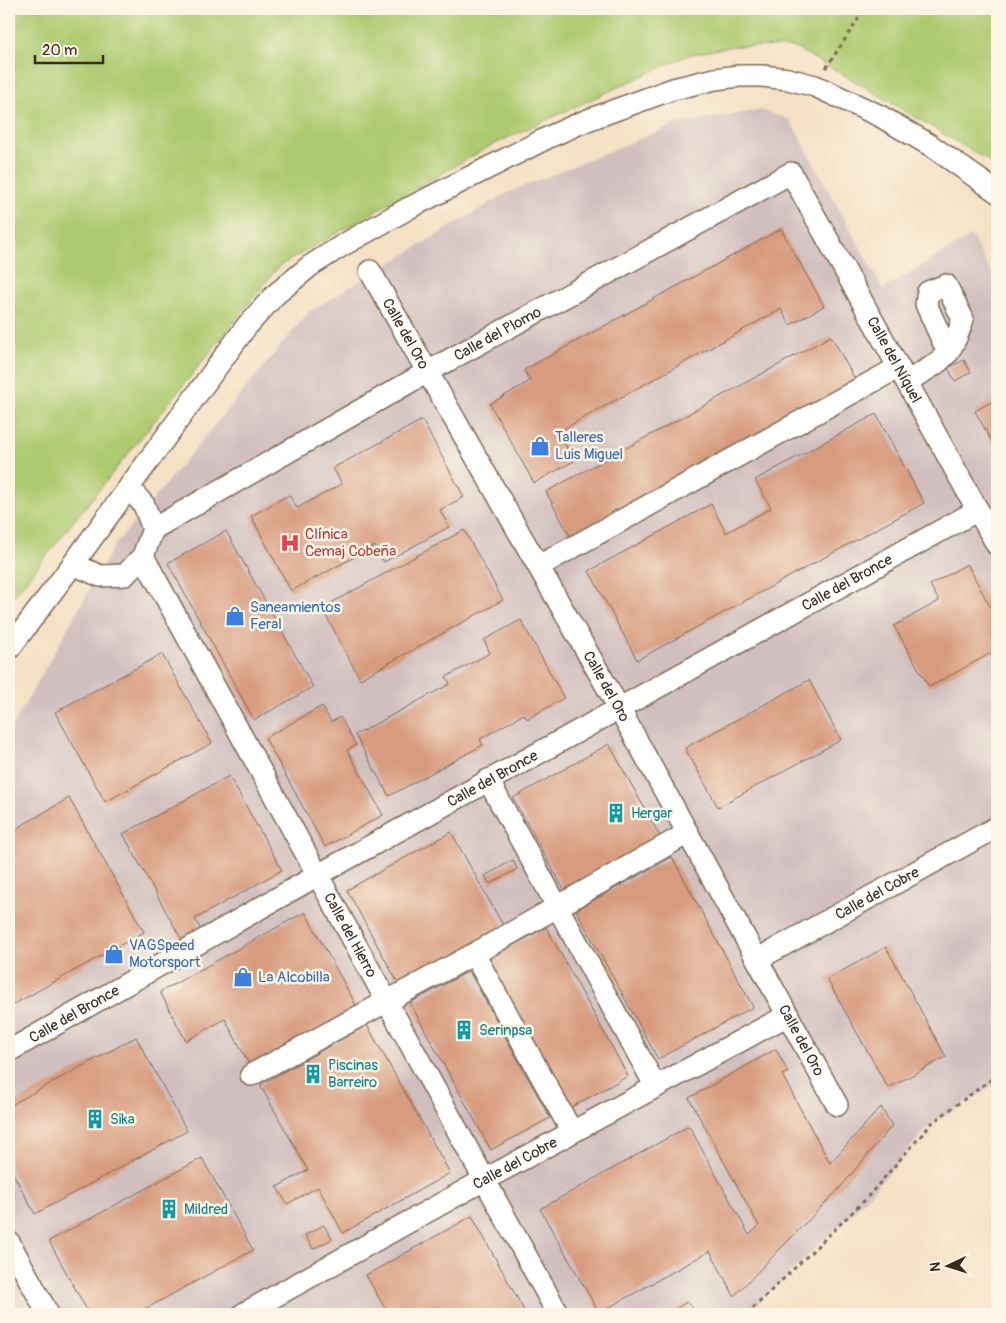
<svg xmlns="http://www.w3.org/2000/svg" width="1006" height="1323" font-family="Pangolin,sans-serif">
  <rect width="100%" height="100%" fill="#fcf5e5"/>
  <filter id="ink" filterUnits="userSpaceOnUse"><feTurbulence type="fractalNoise" baseFrequency=".02" numOctaves="2"/><feDisplacementMap in="SourceGraphic" scale="10" xChannelSelector="R" yChannelSelector="G"/><feConvolveMatrix kernelMatrix="1 2 1 2 8 2 1 2 1" color-interpolation-filters="sRGB"/></filter>
  <filter id="wash" filterUnits="userSpaceOnUse"><feTurbulence type="fractalNoise" baseFrequency=".0096" numOctaves="4" result="noise"/><feDisplacementMap in="SourceGraphic" scale="20" xChannelSelector="R" yChannelSelector="G"/><feGaussianBlur stdDeviation="1.12" result="paint"/><feColorMatrix in="noise" values="0 0 0 0 0 0 0 0 0 0 0 0 0 0 0 0 0 1.4 0 .05"/><feComposite in="paint" operator="in"/></filter>
  <g filter="url(#wash)">
    <rect width="100%" height="100%" fill="#f5e1c5"/>
    <polygon fill="#d1bfbf" points="762,110 790,120 883,289 971,236 997,283 997,1083 932,1123 864,1201 747,1314 9,1314 9,733 114,546 309,312 507,193 679,123"/>
    <polygon fill="#aeca70" stroke="#747a47" points="9,9 997,9 997,166 848,77 793,47 735,46 688,55 490,146 279,266 9,602"/>
    <g id="blocks">
      <g fill="#d79b7f">
        <polygon points="781,229 824,306 790,325 781,309 558,432 574,461 534,483 490,404 530,381 524,370"/>
        <polygon points="831,336 856,381 570,536 546,492"/>
        <polygon points="964,360 971,372 955,381 948,368"/>
        <polygon points="997,399 997,451 975,411"/>
        <polygon points="876,414 924,503 637,660 589,571 711,504 726,533 771,508 755,480"/>
        <polygon points="422,420 464,497 440,510 449,527 384,562 375,546 291,591 251,516 289,495 297,508 342,484 333,468"/>
        <polygon points="464,530 503,600 360,679 322,608"/>
        <polygon points="226,531 313,687 254,720 168,563"/>
        <polygon points="967,564 997,619 997,650 929,687 894,626 939,601 930,585"/>
        <polygon points="521,620 564,698 527,719 524,714 480,739 483,745 389,796 355,735 450,684 446,677 490,653 484,640"/>
        <polygon points="162,654 212,743 105,802 55,712"/>
        <polygon points="809,680 841,740 718,807 685,748"/>
        <polygon points="322,706 331,722 340,717 356,745 347,750 383,815 325,847 265,738"/>
        <polygon points="609,744 662,840 566,893 513,798"/>
        <polygon points="229,776 282,870 195,919 202,932 183,942 123,834"/>
        <polygon points="69,798 144,932 9,1007 9,833"/>
        <polygon points="451,832 504,927 399,985 347,890"/>
        <polygon points="672,857 753,1007 658,1059 576,910"/>
        <polygon points="513,860 517,869 490,884 485,876"/>
        <polygon points="305,912 357,1007 250,1066 225,1019 186,1041 160,992"/>
        <polygon points="546,927 628,1076 568,1109 486,960"/>
        <polygon points="886,947 946,1057 888,1088 827,979"/>
        <polygon points="469,971 550,1118 491,1150 410,1003"/>
        <polygon points="367,1025 450,1173 343,1233 318,1187 287,1204 277,1187 308,1170 260,1085"/>
        <polygon points="136,1037 187,1131 35,1214 9,1166 9,1106"/>
        <polygon points="776,1049 788,1072 782,1075 830,1163 881,1107 892,1126 838,1190 734,1296 710,1251 599,1313 540,1209 689,1126 749,1235 759,1226 689,1098"/>
        <polygon points="202,1158 253,1250 136,1314 89,1314 49,1241"/>
        <polygon points="472,1216 526,1314 388,1314 366,1275"/>
        <polygon points="324,1225 332,1239 313,1249 305,1235"/>
        <polygon points="688,1301 696,1314 669,1314"/>
      </g>
    </g>
  </g>
  <g filter="url(#ink)">
    <use href="#blocks" fill-opacity="0" stroke="#7c6a58" stroke-width="1"/>
    <g fill="none" stroke-linecap="round" stroke-linejoin="round">
      <defs>
        <g id="minor">
          <path id="s1" d="M370,271L619,708L837,1105"/>
          <path d="M907,381C941,362 951,358 963,319L946,285L928,292L926,304L948,353"/>
          <path id="s2" d="M153,529L429,371L791,173L997,545"/>
          <path id="s3" d="M143,556L558,1314"/>
          <polyline points="73,564 100,576 125,575 143,556 153,529 144,505 129,488"/>
          <polyline points="539,566 899,367"/>
          <polyline points="9,649 73,564 246,327 275,295 310,266 343,245 409,208 549,137 585,121 673,89 715,79 739,76 762,76 788,79 815,86 880,116 930,145 997,192"/>
          <polyline points="488,780 656,1087"/>
          <polyline points="474,954 572,1132"/>
          <path id="s4" d="M758,959L997,827"/>
          <path id="s5" d="M9,1051L318,875L978,510"/>
          <polyline points="251,1075 474,954 688,833"/>
          <polyline points="9,1242 48,1314"/>
          <path id="s6" d="M243,1314L484,1180L788,1015"/>
        </g>
      </defs>
      <use href="#minor" stroke="#7c6a58" stroke-width="24"/>
      <g stroke="#7c6a58" stroke-width="3" stroke-dasharray="4 4" stroke-linecap="butt">
        <polyline points="826,68 865,9"/>
        <polyline points="747,1314 864,1201 932,1123 997,1075"/>
      </g>
      <use href="#minor" stroke="#fff" stroke-width="21"/>
    </g>
  </g>
  <defs>
    <symbol id="shop-bare" viewBox="-9 -9 18 18"><path d="M-5-2.5h2.3a2.7 3.5 0 0 1 5.4 0H5L5.5 6h-11ZM-1.5-2.5h3a1.5 2.3 0 0 0-3 0Z" fill="#3f7fe0" stroke="#fcf5e5" stroke-width="2.5" paint-order="stroke"/></symbol>
    <symbol id="hospital-bare" viewBox="-9 -9 18 18"><path d="M-5-5h3v3.5h4V-5h3V5h-3V1.5h-4V5h-3Z" fill="#e0444e" stroke="#fcf5e5" stroke-width="2.5" paint-order="stroke"/></symbol>
    <symbol id="building-bare" viewBox="-9 -9 18 18"><path d="M-4-6H4V6H1V3H-1V6H-4ZM-2.5-4.3h1.7v1.8h-1.7ZM.8-4.3h1.7v1.8H.8ZM-2.5-1h1.7V.8h-1.7ZM.8-1h1.7V.8H.8Z" fill="#0f9aa8" stroke="#fcf5e5" stroke-width="2.5" paint-order="stroke"/></symbol>
  </defs>
  <g fill-rule="evenodd">
    <use href="#shop-bare" x="526" y="432" width="28" height="28"/>
    <use href="#hospital-bare" x="276" y="529" width="28" height="28"/>
    <use href="#shop-bare" x="221" y="602" width="28" height="28"/>
    <use href="#building-bare" x="602" y="799" width="28" height="28"/>
    <use href="#shop-bare" x="100" y="940" width="28" height="28"/>
    <use href="#shop-bare" x="229" y="963" width="28" height="28"/>
    <use href="#building-bare" x="450" y="1016" width="28" height="28"/>
    <use href="#building-bare" x="299" y="1060" width="28" height="28"/>
    <use href="#building-bare" x="81" y="1105" width="28" height="28"/>
    <use href="#building-bare" x="155" y="1195" width="28" height="28"/>
  </g>
  <g text-anchor="middle" dominant-baseline="central" stroke-width="5" stroke-linejoin="round" paint-order="stroke">
    <g font-size="15" fill="#3b2a1e" stroke="#fcf5e5">
      <text stroke="none"><textPath href="#s1" startOffset="72">Calle del Oro</textPath></text>
      <text stroke="none"><textPath href="#s2" startOffset="396">Calle del Plomo</textPath></text>
      <text stroke="none"><textPath href="#s2" startOffset="944">Calle del Níquel</textPath></text>
      <text stroke="none"><textPath href="#s5" startOffset="960">Calle del Bronce</textPath></text>
      <text stroke="none"><textPath href="#s1" startOffset="478">Calle del Oro</textPath></text>
      <text stroke="none"><textPath href="#s5" startOffset="555">Calle del Bronce</textPath></text>
      <text stroke="none"><textPath href="#s4" startOffset="136">Calle del Cobre</textPath></text>
      <text stroke="none"><textPath href="#s3" startOffset="432">Calle del Hierro</textPath></text>
      <text stroke="none"><textPath href="#s5" startOffset="75">Calle del Bronce</textPath></text>
      <text stroke="none"><textPath href="#s1" startOffset="882">Calle del Oro</textPath></text>
      <text stroke="none"><textPath href="#s6" startOffset="311">Calle del Cobre</textPath></text>
    </g>
    <g font-size="15" fill="#366cbe" stroke="#fcf5e5" text-anchor="start">
      <text x="555" y="437">Talleres<tspan x="555" dy="17">Luis Miguel</tspan></text>
      <text x="250" y="607">Saneamientos<tspan x="250" dy="17">Feral</tspan></text>
      <text x="129" y="945">VAGSpeed<tspan x="129" dy="17">Motorsport</tspan></text>
      <text x="258" y="977">La Alcobilla</text>
    </g>
    <g font-size="15" fill="#be3a42" stroke="#fcf5e5" text-anchor="start">
      <text x="305" y="534">Clínica<tspan x="305" dy="17">Cemaj Cobeña</tspan></text>
    </g>
    <g font-size="15" fill="#0d838f" stroke="#fcf5e5" text-anchor="start">
      <text x="631" y="813">Hergar</text>
      <text x="479" y="1030">Serinpsa</text>
      <text x="328" y="1065">Piscinas<tspan x="328" dy="17">Barreiro</tspan></text>
      <text x="110" y="1119">Sika</text>
      <text x="184" y="1209">Mildred</text>
    </g>
  </g>
  <rect width="1006" height="1323" fill="none" stroke="#fcf5e5" stroke-width="30"/>
  <g transform="translate(948 1266) rotate(266)" stroke="#fcf5e5" stroke-width="4" paint-order="stroke">
  <path d="M0-4L9 19L0 12L-9 19Z" fill="#3b2a1e"/>
  <text y="-8" font-size="14" font-weight="bold" text-anchor="middle" fill="#3b2a1e">N</text>
  </g>
  <path d="M35 55v8h68v-8" fill="none" stroke="#3b2a1e" stroke-width="2.5"/>
  <text x="42" y="55" font-size="15" fill="#3b2a1e" stroke="#fcf5e5" stroke-width="4" paint-order="stroke">20 m</text>
</svg>
